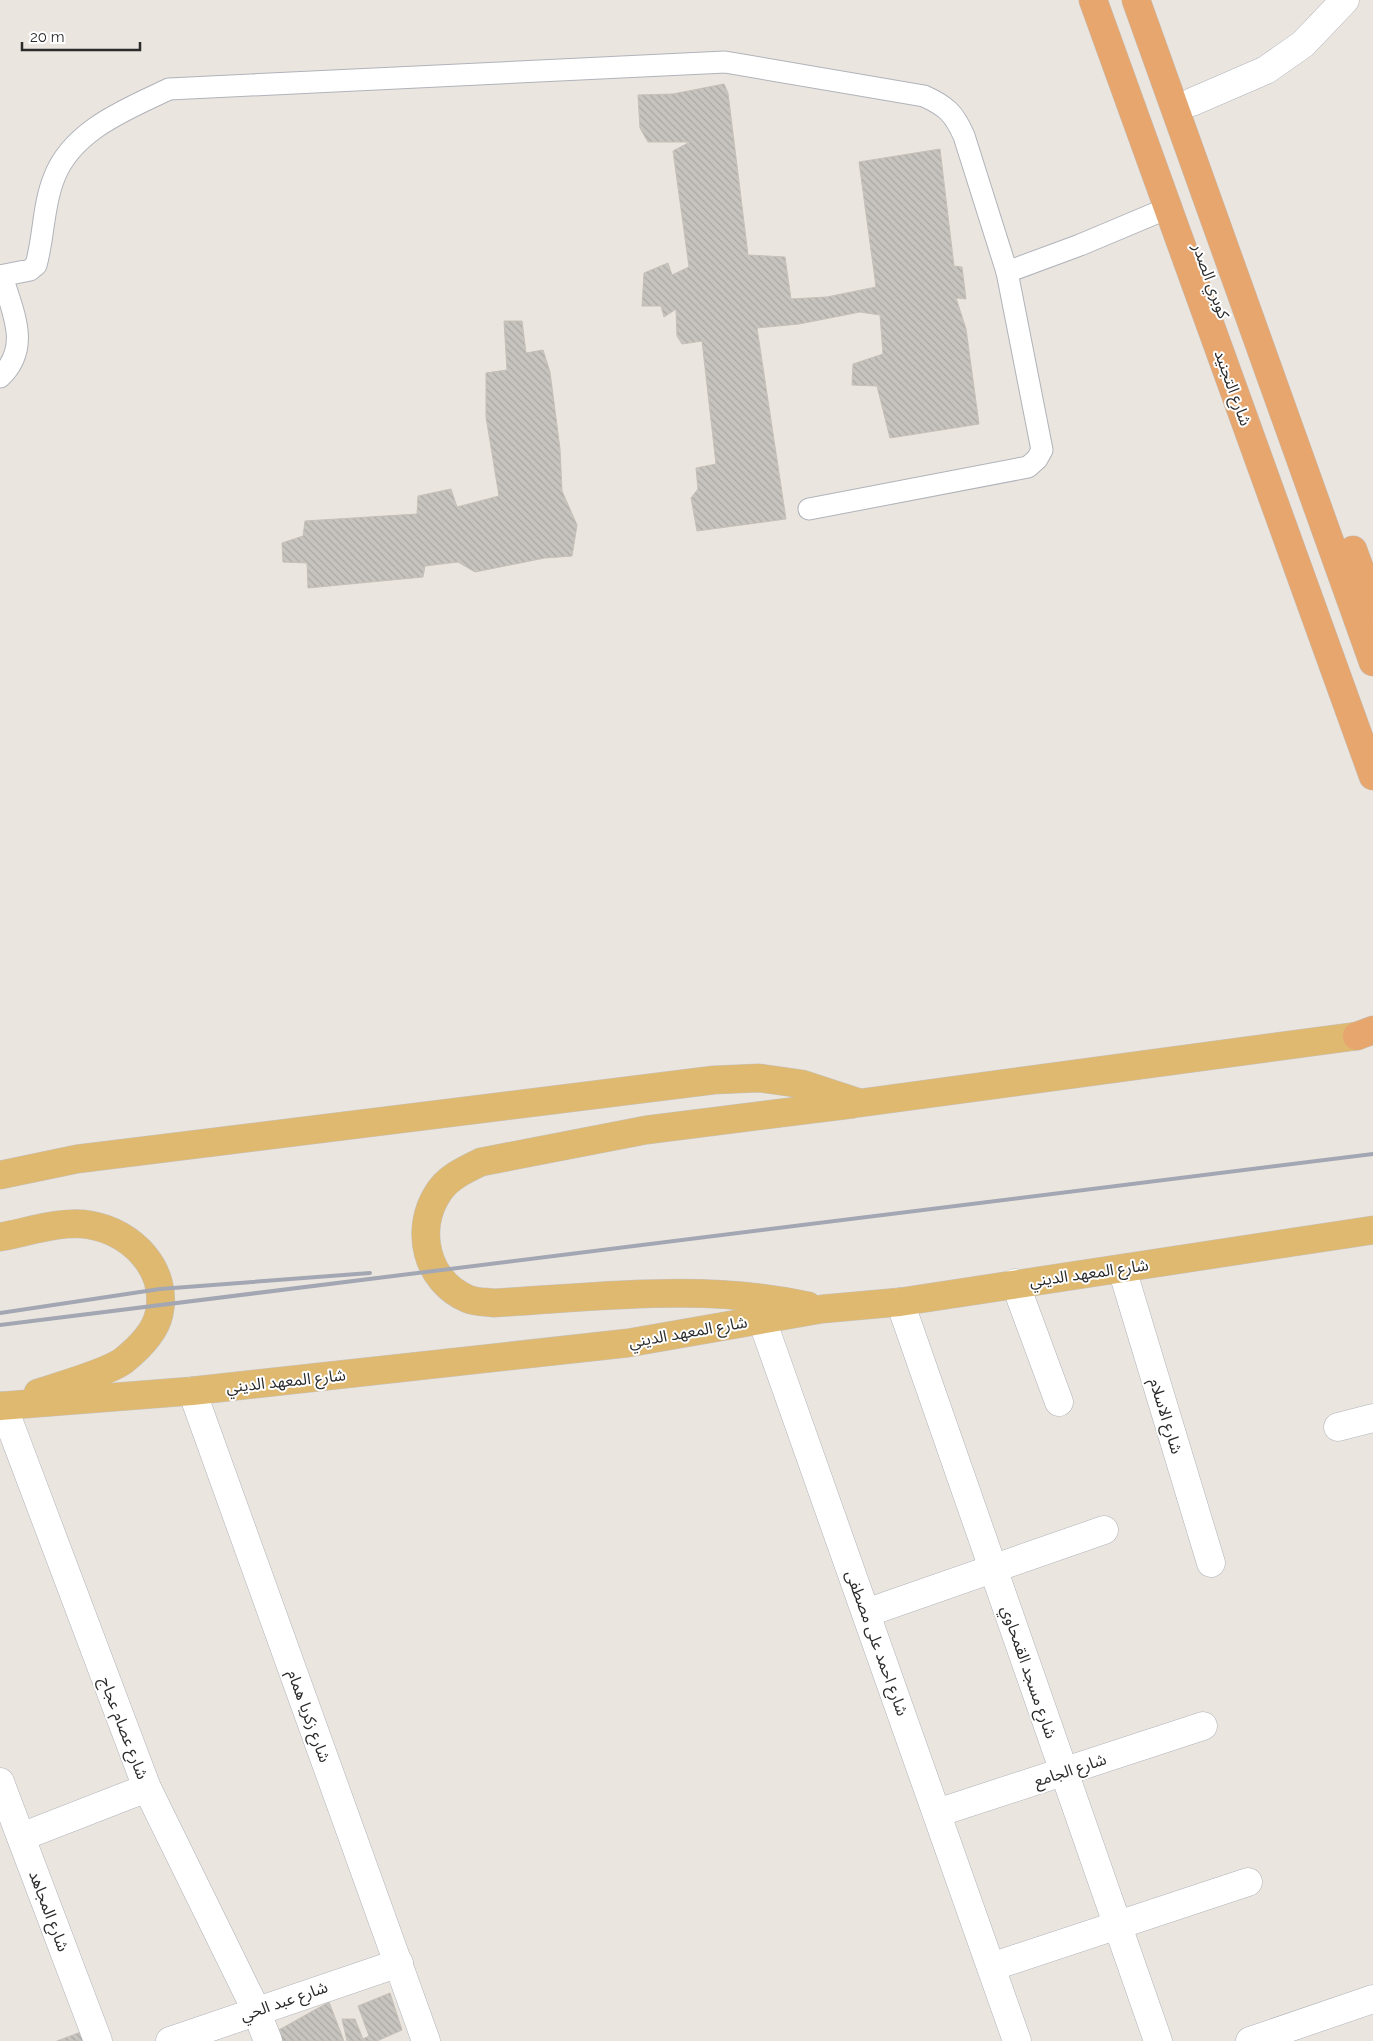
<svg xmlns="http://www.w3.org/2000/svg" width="1373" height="2041" font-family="Raleway,'Noto Sans Arabic',sans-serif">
  <defs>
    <pattern id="building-back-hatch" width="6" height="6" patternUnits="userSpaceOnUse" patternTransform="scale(1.25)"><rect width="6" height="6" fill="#c7c3be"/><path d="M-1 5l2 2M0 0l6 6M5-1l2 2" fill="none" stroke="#aba8a3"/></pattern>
  </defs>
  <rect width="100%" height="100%" fill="#ebe5df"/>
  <g fill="url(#building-back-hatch)" stroke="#c7c0b9">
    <polygon points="724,84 728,93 748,255 785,257 791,299 827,297 876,287 859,162 940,149 954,266 962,267 966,299 956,298 966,329 979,424 890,438 877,386 852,385 853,364 883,354 880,315 860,312 799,324 757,328 786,519 697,531 691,498 698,489 696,468 716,464 702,341 682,344 677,336 676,309 664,317 661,306 642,306 644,273 668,263 672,275 689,267 673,151 690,142 648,142 640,128 638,95 673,94"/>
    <polygon points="504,321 522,321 526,353 543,350 550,372 560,449 562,491 577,525 572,556 545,558 475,572 458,562 425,566 423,577 308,588 307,563 283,562 282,543 303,536 305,521 417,514 418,496 451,489 457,507 499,496 486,417 486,373 507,370"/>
    <polygon points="390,1993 402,2030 377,2041 347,2041 342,2019 355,2019 363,2039 369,2036 358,2006"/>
    <polygon points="329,2002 344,2041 281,2041 277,2031"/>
    <polygon points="89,2029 93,2041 57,2041"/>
  </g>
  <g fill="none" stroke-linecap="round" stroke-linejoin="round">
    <defs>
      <g id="service">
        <path d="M0,276L30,270L36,265C44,237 43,205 54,178C72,130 127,109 169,89L725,62L924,96C946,106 954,113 964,136L1007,272L1080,245L1168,208"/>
        <path d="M0,377C32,347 12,311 2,276"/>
        <polyline points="809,509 1028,467 1037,459 1042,450 1007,272"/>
      </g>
      <g id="minor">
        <polyline points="1192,102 1266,70 1303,44 1345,0"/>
        <polyline points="1122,1269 1211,1563"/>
        <polyline points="1015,1283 1059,1402"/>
        <polyline points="900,1302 1158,2041"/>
        <polyline points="762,1320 1017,2041"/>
        <polyline points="192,1391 426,2041"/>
        <polyline points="3,1406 147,1788 256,2010 268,2041"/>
        <polyline points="1338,1427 1373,1418"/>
        <polyline points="866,1613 1104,1530"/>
        <polyline points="0,1782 98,2041"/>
        <polyline points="937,1813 1203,1726"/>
        <polyline points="21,1837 147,1788"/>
        <polyline points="991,1967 1248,1882"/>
        <polyline points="170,2041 399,1963"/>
        <polyline points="1250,2041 1373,1999"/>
      </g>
      <g id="primary">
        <polyline points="0,1175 77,1159 714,1080 759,1078 802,1084 860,1103 1357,1036"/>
        <path d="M0,1237C28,1232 62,1220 90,1225C132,1232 169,1270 159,1314C155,1333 138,1349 123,1361C106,1373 59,1386 38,1393"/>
        <path d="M808,1306C704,1283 599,1297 494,1303C486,1302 475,1302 468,1299C426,1281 414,1230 438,1193C448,1177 465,1170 481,1162L646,1130L853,1104"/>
        <polyline points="0,1406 192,1391 628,1343 822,1309 900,1302 1373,1230"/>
      </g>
      <g id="trunk">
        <polyline points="1093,0 1373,776"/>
        <polyline points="1136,0 1373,662"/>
        <polyline points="1353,550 1373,605"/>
        <polyline points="1357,1036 1373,1030"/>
      </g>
    </defs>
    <use href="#service" stroke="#b0b3ba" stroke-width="23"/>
    <use href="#minor" stroke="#b0b3ba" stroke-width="29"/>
    <use href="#primary" stroke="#c4c4c4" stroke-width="29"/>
    <use href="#trunk" stroke="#c4c4c4" stroke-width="29"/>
    <use href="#service" stroke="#fff" stroke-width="21"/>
    <use href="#minor" stroke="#fff" stroke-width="28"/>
    <use href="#primary" stroke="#e0b970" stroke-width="28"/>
    <use href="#trunk" stroke="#e6a66e" stroke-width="28"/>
    <g stroke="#a3a7b3" stroke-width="4">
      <polyline points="0,1313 160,1289 370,1273"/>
      <polyline points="0,1325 1373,1154"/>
    </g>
  </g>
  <g text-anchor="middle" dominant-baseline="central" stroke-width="4" stroke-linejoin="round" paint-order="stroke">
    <g font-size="16" fill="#2b2b2b" stroke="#fff">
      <text transform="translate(1211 281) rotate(70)">كوبري الصدر</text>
      <text transform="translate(1233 388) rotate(70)">شارع التجنيد</text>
      <text transform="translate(1089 1273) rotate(-8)">شارع المعهد الديني</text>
      <text transform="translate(688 1332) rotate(-10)">شارع المعهد الديني</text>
      <text transform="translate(286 1381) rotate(-6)">شارع المعهد الديني</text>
      <text transform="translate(1166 1416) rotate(73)">شارع الاسلام</text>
      <text transform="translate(877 1643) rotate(70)">شارع احمد على مصطفى</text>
      <text transform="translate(1029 1672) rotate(71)">شارع مسجد القمحاوي</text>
      <text transform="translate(309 1716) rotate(70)">شارع زكريا همام</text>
      <text transform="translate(124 1728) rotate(69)">شارع عصام عجاج</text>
      <text transform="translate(1070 1770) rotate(-18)">شارع الجامع</text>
      <text transform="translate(49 1911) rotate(69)">شارع المجاهد</text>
      <text transform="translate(284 2001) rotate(-19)">شارع عبد الحي</text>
    </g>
  </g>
  <path d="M22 42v8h118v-8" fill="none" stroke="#2b2b2b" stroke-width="2.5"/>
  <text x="30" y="42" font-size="15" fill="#2b2b2b" stroke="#ffffff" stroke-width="4" paint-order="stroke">20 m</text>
</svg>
